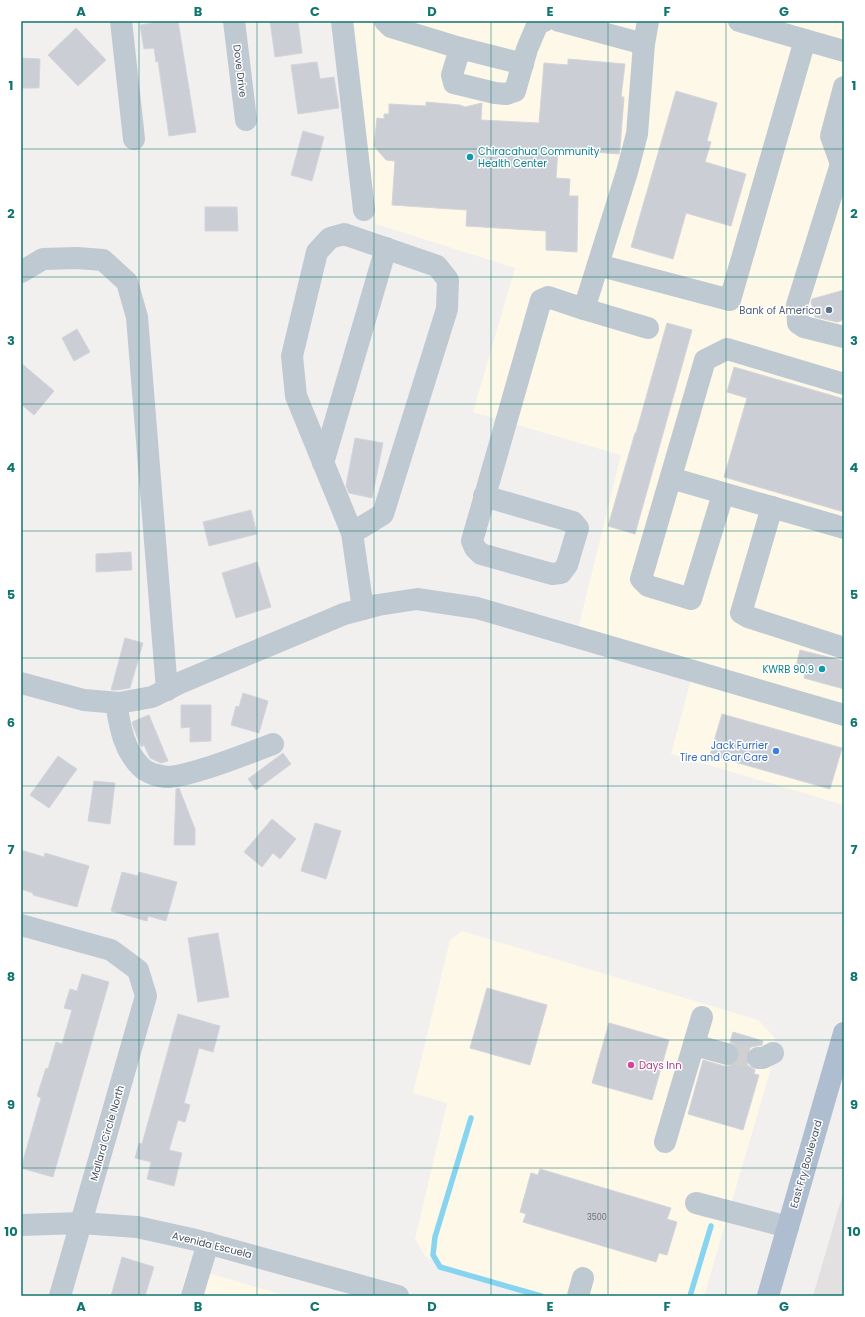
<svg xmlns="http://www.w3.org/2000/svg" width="865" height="1317" font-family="Poppins,sans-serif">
  <rect width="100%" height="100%" fill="#f2efef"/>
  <g fill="#fdf8e8">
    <polygon points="354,21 844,21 844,805 671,754 692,676 575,641 621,455 473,412 515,268 376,224"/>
    <polygon points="462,931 758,1020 775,1038 773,1062 704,1296 550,1296 451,1269 425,1256 415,1239 447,1103 413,1093 450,940"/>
    <polygon points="188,1267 287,1296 180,1296"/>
  </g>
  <polygon fill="#e3e0e1" points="844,1190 844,1296 813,1296"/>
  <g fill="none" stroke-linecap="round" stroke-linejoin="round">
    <g stroke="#87d4f0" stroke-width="5.5">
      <polyline points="471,1118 435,1237 433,1255 440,1267 541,1296"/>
      <polyline points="690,1296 711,1226"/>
    </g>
  </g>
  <g fill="#cbced4" stroke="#d3d5db">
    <polygon points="153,21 178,21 196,132 169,136 158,61 156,62 154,48 144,49 140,25 153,23"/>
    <polygon points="270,21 298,21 302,53 275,57"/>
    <polygon points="76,28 106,60 78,86 48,55"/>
    <polygon points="21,58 40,59 39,88 21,88"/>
    <polygon points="568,59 625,64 621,97 624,97 620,148 619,154 558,149 556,178 570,179 569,196 578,196 577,252 546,250 546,231 466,226 467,210 392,205 395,161 386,160 374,146 377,118 384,119 384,114 389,114 389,104 426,106 426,102 460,105 465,107 482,103 481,120 539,123 544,63 568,65"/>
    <polygon points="317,62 320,79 334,77 339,108 298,114 291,65"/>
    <polygon points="676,91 717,103 707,141 711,142 705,162 746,174 731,226 686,213 673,259 631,247"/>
    <polygon points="303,131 324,137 312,181 291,175"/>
    <polygon points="205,207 237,207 238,231 205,231"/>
    <polygon points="844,290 844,320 837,322 815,317 811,302 812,299"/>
    <polygon points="667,323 692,330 635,534 608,526 635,433 636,433"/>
    <polygon points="77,329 90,352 74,361 62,338"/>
    <polygon points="21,363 54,391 34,415 21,404"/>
    <polygon points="734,367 844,399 844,512 724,477 747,398 727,392"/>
    <polygon points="355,438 383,443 372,498 349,493 346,486"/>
    <polygon points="251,510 257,534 209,546 203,522"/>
    <polygon points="131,552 132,570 96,572 96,554"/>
    <polygon points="257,562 271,607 236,618 222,573"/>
    <polygon points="125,638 143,643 130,688 118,690 111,690"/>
    <polygon points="800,650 844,661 844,689 804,678 806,670 796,667"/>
    <polygon points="243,693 268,701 259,733 231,725 236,706 239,707"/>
    <polygon points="181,705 211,705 211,741 190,742 190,727 181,728"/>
    <polygon points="722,714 842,748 830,789 710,755"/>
    <polygon points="149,715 168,761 161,763 150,758 144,745 141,747 133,726 132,722"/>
    <polygon points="283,753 291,764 256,790 248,779"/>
    <polygon points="58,756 77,769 49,808 30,795"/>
    <polygon points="94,781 115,783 110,824 88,821"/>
    <polygon points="179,788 195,829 195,845 174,845 176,789"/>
    <polygon points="272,819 296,839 280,859 273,853 262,867 244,852"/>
    <polygon points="315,823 341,831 326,879 301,871"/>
    <polygon points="21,850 44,857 45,853 89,866 77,907 33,895 33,893 21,889"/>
    <polygon points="122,872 138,876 139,872 177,882 166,921 148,916 147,921 111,911"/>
    <polygon points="218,933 229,997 198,1002 188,938"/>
    <polygon points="82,974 109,982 53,1177 21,1168 41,1098 37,1096 46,1068 48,1069 56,1042 62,1044 72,1010 64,1008 70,989 77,991"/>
    <polygon points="487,988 547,1005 530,1065 470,1048"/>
    <polygon points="178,1014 220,1026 213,1052 199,1048 184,1103 190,1105 185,1122 178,1120 169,1150 182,1153 174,1186 147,1179 151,1162 135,1158 139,1143 142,1144"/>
    <polygon points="609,1023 669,1040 652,1100 592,1083"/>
    <polygon points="733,1032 763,1041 762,1045 751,1047 747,1052 746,1058 747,1065 755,1070 754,1074 759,1075 743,1130 688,1114 703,1060 724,1066 730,1066 735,1063 739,1058 739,1050 736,1045 730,1042"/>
    <polygon points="540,1169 671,1208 667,1219 677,1222 667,1255 659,1253 656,1262 523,1222 526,1214 520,1212 531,1173 538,1175"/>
    <polygon points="122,1257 154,1267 145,1296 111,1296"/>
  </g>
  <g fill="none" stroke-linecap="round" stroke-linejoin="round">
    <polyline stroke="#d0cfd2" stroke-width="22" stroke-dasharray="22 11" stroke-linecap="butt" points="727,1054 758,1058"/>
    <g stroke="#bfc9d2" stroke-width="22">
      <polyline points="121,21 134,139"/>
      <polyline points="234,21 246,120"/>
      <polyline points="342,21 364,210"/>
      <polyline points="385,21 391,27 460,48 523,64"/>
      <polyline points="559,21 644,44"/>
      <polyline points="739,21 844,51"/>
      <polyline points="460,48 452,75 454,83 495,93 506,94 515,91 527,49 538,23 544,21"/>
      <polyline points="844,161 841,164 797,305 798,323 804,327 844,337"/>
      <polyline points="841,164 831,136 844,87"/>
      <polyline points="598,265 730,300 805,40"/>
      <polyline points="21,272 43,259 77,258 103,260 127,282 137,317 167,690"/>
      <polyline points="648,328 584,309 627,172 637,134 644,44 648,21"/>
      <polyline points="323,463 386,248"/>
      <polyline points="671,478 844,528"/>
      <polyline points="723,494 691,599 648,586 641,579 705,360 727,349 844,384"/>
      <polyline points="484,496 573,522 578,528 567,565 561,573 552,574 481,554 475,548 472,541 541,300 548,297 584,309"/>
      <polyline points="772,507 741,613 748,617 844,648"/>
      <polyline points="352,533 296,396 292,356 317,252 330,238 344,234 437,266 448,280 447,309 383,514 352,533 363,609"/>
      <polyline points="21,683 84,700 119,703 152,697 182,682 344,614 378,605 417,599 477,608 844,715"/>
      <path d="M116,703C120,726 123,749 141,767C147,773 160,777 169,777C183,776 197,771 210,767C231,760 252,752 273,744"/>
      <polyline points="21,925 111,950 138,970 146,996 60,1296"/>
      <polyline points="694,1045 727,1054"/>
      <polyline points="758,1058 763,1058 773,1053"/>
      <polyline points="665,1142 702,1017"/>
      <polyline points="696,1203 788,1227"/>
      <polyline points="21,1225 81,1223 137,1227 196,1240 398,1296"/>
      <polyline points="192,1296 208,1243"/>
      <polyline points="578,1296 583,1278"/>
    </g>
    <polyline stroke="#aebdcf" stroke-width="22" points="768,1296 844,1033"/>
  </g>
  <path fill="none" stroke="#0f766e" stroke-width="1" stroke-opacity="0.55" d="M139,21V1296M257,21V1296M374,21V1296M491,21V1296M608,21V1296M726,21V1296M21,149H844M21,277H844M21,404H844M21,531H844M21,658H844M21,786H844M21,913H844M21,1040H844M21,1168H844"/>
  <g fill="#0f9aa8" stroke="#fff" stroke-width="1.5">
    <circle cx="470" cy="157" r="4"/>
    <circle cx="822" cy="669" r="4"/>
  </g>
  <circle fill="#5c6f8a" stroke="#fff" stroke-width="1.5" cx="829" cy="310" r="4"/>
  <circle fill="#3f7fe0" stroke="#fff" stroke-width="1.5" cx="776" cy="751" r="4"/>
  <circle fill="#d1479c" stroke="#fff" stroke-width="1.5" cx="631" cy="1065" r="4"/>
  <g text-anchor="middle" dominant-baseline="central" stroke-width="3" stroke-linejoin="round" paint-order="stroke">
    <g font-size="8" fill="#67707c">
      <text x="597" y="1217">3500</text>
    </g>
    <g font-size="10" fill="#46515e" stroke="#fff">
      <text transform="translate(240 71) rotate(83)">Dove Drive</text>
      <text transform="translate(107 1133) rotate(-74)">Mallard Circle North</text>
      <text transform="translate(806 1164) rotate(-74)">East Fry Boulevard</text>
      <text transform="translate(212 1245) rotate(14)">Avenida Escuela</text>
    </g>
    <g font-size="10" fill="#0d838f" stroke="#fff" text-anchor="start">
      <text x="478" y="151">Chiracahua Community<tspan x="478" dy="12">Health Center</tspan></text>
      <text x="814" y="669" text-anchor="end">KWRB 90.9</text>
    </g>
    <g font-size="10" fill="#4e5e75" stroke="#fff" text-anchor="end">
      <text x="821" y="310">Bank of America</text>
    </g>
    <g font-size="10" fill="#366cbe" stroke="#fff" text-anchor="end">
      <text x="768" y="745">Jack Furrier<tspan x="768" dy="12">Tire and Car Care</tspan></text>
    </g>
    <g font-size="10" fill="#b23c85" stroke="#fff" text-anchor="start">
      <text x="639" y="1065">Days Inn</text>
    </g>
  </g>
  <rect width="865" height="1317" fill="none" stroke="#ffffff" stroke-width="44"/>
  <rect x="22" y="22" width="821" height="1273" fill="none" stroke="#0f766e" stroke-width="1.5"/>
  <g font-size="13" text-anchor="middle" font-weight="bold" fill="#0f766e">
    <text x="81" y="16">A</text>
    <text x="198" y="16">B</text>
    <text x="315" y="16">C</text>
    <text x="432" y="16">D</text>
    <text x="550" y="16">E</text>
    <text x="667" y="16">F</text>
    <text x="784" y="16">G</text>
    <text x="11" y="90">1</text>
    <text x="854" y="90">1</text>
    <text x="11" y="218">2</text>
    <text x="854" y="218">2</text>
    <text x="11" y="345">3</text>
    <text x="854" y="345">3</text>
    <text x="11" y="472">4</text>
    <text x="854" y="472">4</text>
    <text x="11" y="599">5</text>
    <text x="854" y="599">5</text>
    <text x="11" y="727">6</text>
    <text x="854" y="727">6</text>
    <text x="11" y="854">7</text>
    <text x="854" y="854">7</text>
    <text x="11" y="981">8</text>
    <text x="854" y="981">8</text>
    <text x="11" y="1109">9</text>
    <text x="854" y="1109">9</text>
    <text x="11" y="1236">10</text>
    <text x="854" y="1236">10</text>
    <text x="81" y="1311">A</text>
    <text x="198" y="1311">B</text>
    <text x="315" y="1311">C</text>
    <text x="432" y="1311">D</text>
    <text x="550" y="1311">E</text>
    <text x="667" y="1311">F</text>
    <text x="784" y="1311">G</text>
  </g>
</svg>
